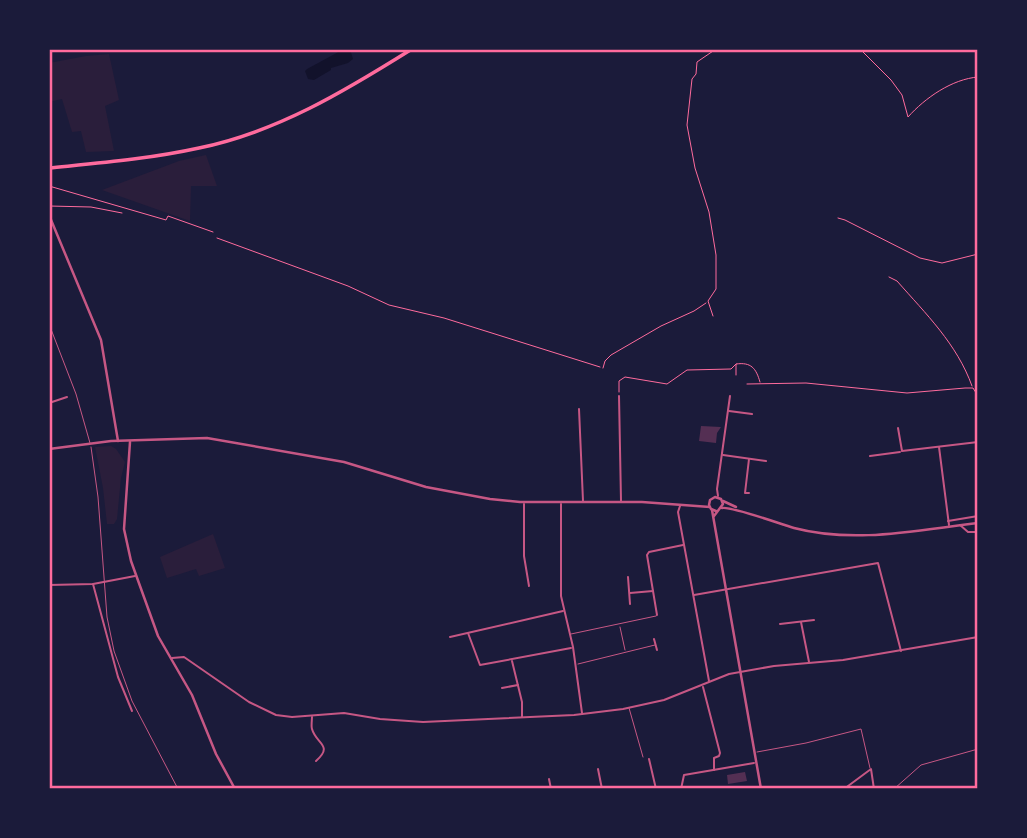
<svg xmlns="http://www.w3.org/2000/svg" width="1027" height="838" font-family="Raleway,sans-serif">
  <rect width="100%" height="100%" fill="#1b1b3a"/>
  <g fill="#2a1e3b">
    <polygon points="109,54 119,100 105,106 114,151 86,152 81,131 72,132 62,99 49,102 49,63 86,56"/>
    <polygon points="206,155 217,186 191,186 190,221 102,190 179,161"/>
    <polygon points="111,446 116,449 125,462 121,478 117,519 114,524 107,524 103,488 95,447"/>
    <polygon points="213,534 225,568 199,576 196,569 167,578 160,557"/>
  </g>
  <polygon fill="#12122b" points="344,49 350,49 353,59 348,63 331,68 331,70 314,80 308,79 305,71 307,69"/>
  <g fill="#542f53">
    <polygon points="701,426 721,427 717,433 716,443 699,441"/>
    <polygon points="745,772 747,781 728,784 727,775"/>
  </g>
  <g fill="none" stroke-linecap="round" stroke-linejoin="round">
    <g stroke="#ff6b9d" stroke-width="1">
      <path d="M860,49L891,80L902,95L908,117C925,98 952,79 978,77"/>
      <polyline points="49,186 166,220 168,216 213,232"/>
      <polyline points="49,206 91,207 122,213"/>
      <polyline points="838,218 845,220 920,258 942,263 978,254"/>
      <polyline points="217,238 348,286 389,305 444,318 600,367"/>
      <path d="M889,277L897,281C926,314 957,344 972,386"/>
      <polyline points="713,316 708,301 716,289 716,255 709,212 695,168 687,125 692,79 696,74 697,62 716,49"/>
      <polyline points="603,368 605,361 611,355 661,326 694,311 706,303"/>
      <path d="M736,375V364C751,362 756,368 760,382"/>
      <polyline points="747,384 806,383 907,393 965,388 973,388 978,396"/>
      <polyline points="619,392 619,381 625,377 667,384 687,370 731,369 736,364"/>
    </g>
    <g stroke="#c65784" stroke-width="1">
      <polyline points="49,324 76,394 90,443"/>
      <polyline points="91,447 98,497 107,617 114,651 132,701 178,789"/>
      <polyline points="620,627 625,650"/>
      <polyline points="571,634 656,616"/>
      <polyline points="578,664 655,645"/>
      <polyline points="629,708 643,757"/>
      <polyline points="757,752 806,743 861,729 870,768"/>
      <polyline points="894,789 921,765 978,749"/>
    </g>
    <g stroke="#c65784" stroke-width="2">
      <polyline points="619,396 621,501"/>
      <polyline points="49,403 67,397"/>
      <polyline points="579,409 583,501"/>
      <polyline points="729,411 752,414"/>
      <polyline points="898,428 902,451 978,442"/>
      <polyline points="939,447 949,525"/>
      <polyline points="723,455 766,461"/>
      <polyline points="870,456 900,452"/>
      <polyline points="749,493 745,493 749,459"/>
      <polyline points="718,496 717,489 730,396"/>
      <polyline points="524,504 524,556 529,586"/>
      <polyline points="561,504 561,596 573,647 582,713"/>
      <polyline points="680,506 678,512 709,681"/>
      <polyline points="948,521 978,516"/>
      <polyline points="960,525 968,532 978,532"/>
      <polyline points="628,577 630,604"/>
      <polyline points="93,584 118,677 132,711"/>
      <polyline points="49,585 93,584 135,576"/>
      <polyline points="630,593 653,591"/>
      <polyline points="694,595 878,563 901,651"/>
      <polyline points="657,615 647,555 649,552 683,545"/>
      <polyline points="801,622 809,662"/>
      <polyline points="780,624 814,620"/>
      <polyline points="468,633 480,665 571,648"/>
      <polyline points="450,637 563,611"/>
      <polyline points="654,639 657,650"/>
      <polyline points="172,658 184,657 249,702 276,715 292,717 344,713 380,719 423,722 574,715 623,709 664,700 729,674 774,666 843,660 978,637"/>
      <polyline points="512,661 522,702 522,717"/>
      <polyline points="703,687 720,753 719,756 714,758 714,770"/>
      <polyline points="502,688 518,685"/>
      <path d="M312,717C312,720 311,726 312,729C316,744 334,745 316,761"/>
      <polyline points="649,759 656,789"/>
      <polyline points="598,769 602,789"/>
      <polyline points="549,779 551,789"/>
      <polyline points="681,789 684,775 754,763"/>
      <polyline points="749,789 759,787"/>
      <polyline points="844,789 871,769 874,789"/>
    </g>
    <g stroke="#c65784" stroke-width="2.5">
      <polyline points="49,215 101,340 118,441"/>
      <polyline points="130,442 124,529 131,561 158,636 192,695 216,754 235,789"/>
      <polyline points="49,449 111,441 207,438 344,462 426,487 490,499 520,502 642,502 710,507"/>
      <polyline points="723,501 736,507"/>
      <path d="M722,508C731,506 780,524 794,528C855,544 917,530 978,523"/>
      <polyline points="712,510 761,789"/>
      <polyline points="714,516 723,504 721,499 715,497 710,500 709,505 711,509 716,511"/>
    </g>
    <path stroke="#ff6b9d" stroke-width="3.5" d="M49,168C99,163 149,159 199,148C277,132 345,91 412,49"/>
  </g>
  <rect width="1027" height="838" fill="none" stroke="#1b1b3a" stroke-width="102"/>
  <rect x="51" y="51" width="925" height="736" fill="none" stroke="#ff6b9d" stroke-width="2.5"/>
</svg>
